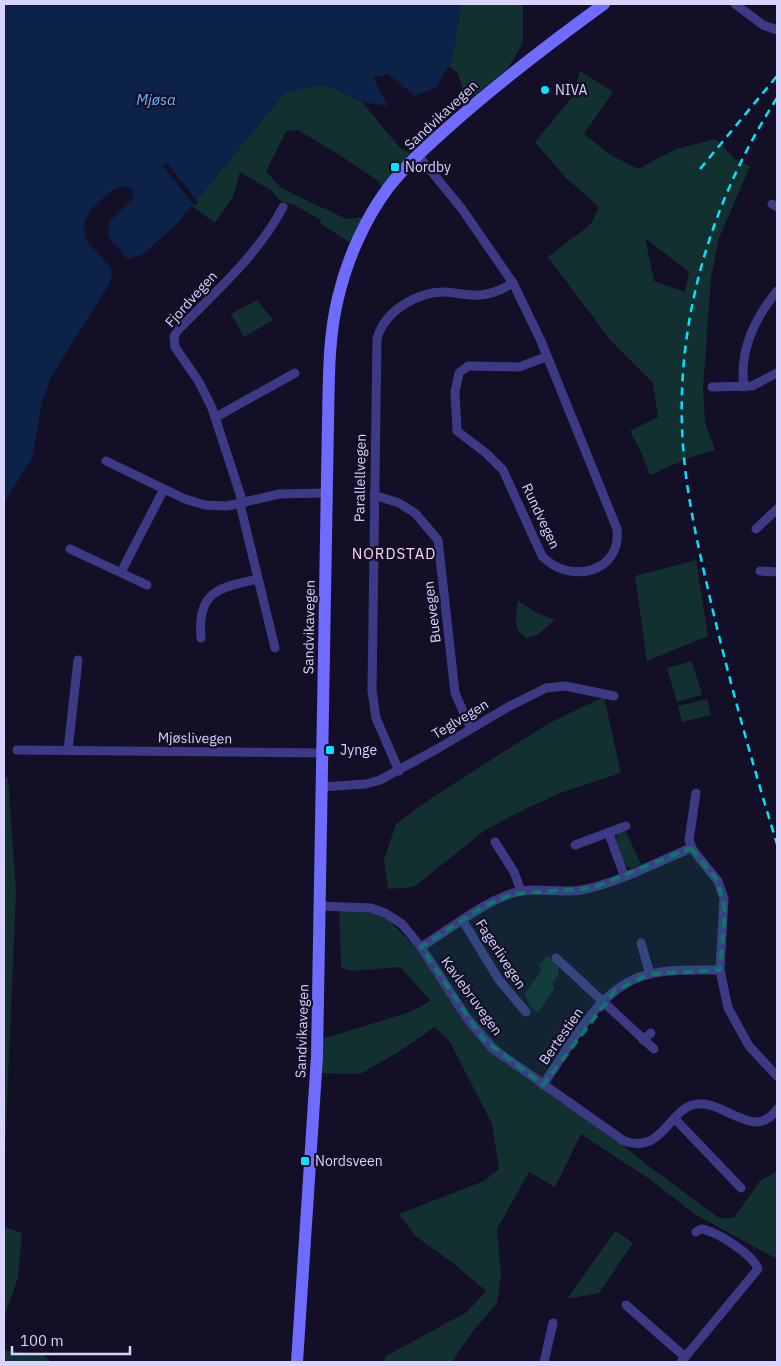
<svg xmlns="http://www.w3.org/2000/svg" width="781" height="1366" font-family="'IBM Plex Sans',sans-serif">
  <rect width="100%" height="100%" fill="#130f26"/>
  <g fill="#12302f" fill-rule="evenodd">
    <polygon points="461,4 523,4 523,43 507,70 466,102 458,73 448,66 452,61"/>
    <path d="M580,71L613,92L584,134L609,154L638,169L676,149L716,139L736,160L750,166L719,238L711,277L703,388L705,422L715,450L689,458L650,475L641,452L630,431L658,417L653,383L612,342L548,257L591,224L599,207L565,177L535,142L573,96ZM645,238L689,272L685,292L654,281Z"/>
    <polygon points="316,85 329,86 362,102 399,147 415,156 386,194 377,180 338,154 298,130 286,131 266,171 281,188 346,219 373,216 356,247 320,223 321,220 294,205 279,200 272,191 240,172 233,197 215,223 192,206 285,92"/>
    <polygon points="257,300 273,320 244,337 231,314"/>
    <polygon points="696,560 708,636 647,661 635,576"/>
    <path d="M518,601L537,613L555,620L537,635L527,638C512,629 516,617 518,601Z"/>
    <polygon points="692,661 702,695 677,702 667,668"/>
    <polygon points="604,697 621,773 563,792 525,809 485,830 414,887 388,889 384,860 396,824 433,797 549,723"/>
    <polygon points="707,699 711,715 682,722 678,706"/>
    <polygon points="8,777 16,892 4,1175 4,778"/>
    <path d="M625,830L641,864L631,868C618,865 615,845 617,834Z"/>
    <polygon points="339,904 377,908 415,947 443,984 504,1052 646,1164 719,1218 734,1218 760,1181 777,1171 777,1259 696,1215 652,1181 581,1134 555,1187 529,1172 497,1229 501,1275 497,1303 473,1331 452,1362 383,1362 386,1356 467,1312 486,1291 452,1262 415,1236 399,1214 484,1181 499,1169 492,1124 450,1042 435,1027 397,1053 360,1074 319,1073 322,1039 410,1012 431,1001 400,967 353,971 341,968"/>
    <polygon points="548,956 558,966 559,973 552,984 554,989 538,1013 530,1007 525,994 541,970 539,965"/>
    <polygon points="4,1218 5,1227 22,1233 18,1278 4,1317"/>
    <polygon points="615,1231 633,1243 599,1293 567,1299"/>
    <polygon points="4,1350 43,1355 51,1362 4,1362"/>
  </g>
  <path fill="#0c2248" d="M4,4H461L452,61L436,87L415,96L388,74L373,77L388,106L362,102L329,86L316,85L285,92L177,224L143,254L127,259L108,236L109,222L134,197L129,190C111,188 97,209 86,222C88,242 98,254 112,269L111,281L51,377L42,403L32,458L4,503Z"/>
  <g fill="#130f26">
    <polygon points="167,163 198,202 195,206 163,166"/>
    <polygon points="124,186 132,189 132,200 106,222 131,197 128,193 123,192 110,199 88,222 90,235 114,270 87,242 83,227 90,210 111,191"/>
  </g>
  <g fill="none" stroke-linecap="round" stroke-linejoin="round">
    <g stroke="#3d3a85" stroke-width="9">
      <polyline points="735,4 763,25 777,30"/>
      <path d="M418,155L462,209L513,283L541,341L617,529C622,573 569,585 542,556L503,470L486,453L457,431L455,392L459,373L468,366L519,367L546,357"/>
      <polyline points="772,204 777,207"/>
      <polyline points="712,387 752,386 777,373"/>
      <path d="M744,387C739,351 755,318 777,291"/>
      <polyline points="216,417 295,373"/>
      <polyline points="106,461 185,499 205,505 227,506 279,494 326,493"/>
      <polyline points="374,495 399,503 415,513 438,540 455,693 471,729"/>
      <path d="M243,503L212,408L199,382L175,347L174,336L179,329C216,291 258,255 283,207"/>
      <polyline points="240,504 275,648"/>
      <polyline points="756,529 777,509"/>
      <polyline points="70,549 147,585"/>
      <polyline points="760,571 777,572"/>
      <polyline points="121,572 164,489"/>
      <path d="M201,638C197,591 218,588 258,579"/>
      <polyline points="17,750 322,753"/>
      <polyline points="68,750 78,660"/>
      <path d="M399,771L376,718L372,691L377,339C384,311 418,291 446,292C458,293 469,296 481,295C493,294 503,289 513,283"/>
      <polyline points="321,787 366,784 380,780 437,749 508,707 546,688 565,686 614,696"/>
      <polyline points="696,793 689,840 693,850 718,881 724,898 720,970 728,1008 749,1046 777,1076"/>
      <polyline points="609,834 624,875"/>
      <polyline points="495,842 514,872 521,891"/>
      <polyline points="575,845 626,826"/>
      <path d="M319,906L371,908L385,913L402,924L421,947L469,1021L492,1048L624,1141C664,1155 669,1106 698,1104C725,1101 755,1142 777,1109"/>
      <polyline points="463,921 499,980 526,1012"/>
      <polyline points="641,943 650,974"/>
      <path d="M421,947C450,929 480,904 513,893C535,886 558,894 581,890C613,885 660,861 691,848"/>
      <polyline points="556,958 654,1049"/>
      <polyline points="643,1040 651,1033"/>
      <path d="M543,1085C571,1045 599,985 650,974C673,969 697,970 720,970"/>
      <polyline points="675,1119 741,1188"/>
      <polyline points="626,1305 685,1357"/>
      <polyline points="544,1362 553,1323"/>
      <path d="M681,1362L758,1269C753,1255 717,1231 701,1229L696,1232"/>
    </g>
    <path stroke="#6f6bff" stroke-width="12" d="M297,1362L317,1056L328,422C329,381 328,338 338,298C347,259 365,219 388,188C404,167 424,149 444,131C495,85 549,44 604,4"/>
    <g stroke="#00e5ff" stroke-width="2.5" stroke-dasharray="8 6" stroke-linecap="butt">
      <path d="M777,98C711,201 674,323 683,446C687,501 700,554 712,607C731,687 753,766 777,844"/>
      <polyline points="700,169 777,76"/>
    </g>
  </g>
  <path fill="#0f766e" fill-opacity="0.2" stroke="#0f766e" stroke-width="4" stroke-dasharray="10 6" stroke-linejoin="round" d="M691,848L718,881L725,911L720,970L650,974L615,991L543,1085L483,1039L421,947L484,906L512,894L592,888Z"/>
  <g fill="#00e5ff" stroke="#130f26" stroke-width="2">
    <circle cx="545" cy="90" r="5"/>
    <rect x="390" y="162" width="10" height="10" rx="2.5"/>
    <rect x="325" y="745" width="10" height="10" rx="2.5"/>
    <rect x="300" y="1156" width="10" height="10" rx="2.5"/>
  </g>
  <g text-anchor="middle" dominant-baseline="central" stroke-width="4.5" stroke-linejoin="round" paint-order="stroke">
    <g font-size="14" fill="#d9d4ff" stroke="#130f26" text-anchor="start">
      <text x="555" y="90">NIVA</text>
      <text x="405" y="167">Nordby</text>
      <text x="340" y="750">Jynge</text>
      <text x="315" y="1161">Nordsveen</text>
    </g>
    <g font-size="14" fill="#d9d4ff" stroke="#130f26">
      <text transform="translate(441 115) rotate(-43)">Sandvikavegen</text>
      <text transform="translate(191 299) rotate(-48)">Fjordvegen</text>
      <text transform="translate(360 478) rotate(-89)">Parallellvegen</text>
      <text transform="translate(541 516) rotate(65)">Rundvegen</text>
      <text transform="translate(432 612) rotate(-97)">Buevegen</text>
      <text transform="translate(309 627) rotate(-89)">Sandvikavegen</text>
      <text transform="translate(460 719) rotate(-31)">Teglvegen</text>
      <text transform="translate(195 738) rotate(1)">Mjøslivegen</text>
      <text transform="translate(501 954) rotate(57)">Fagerlivegen</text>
      <text transform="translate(472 996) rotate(54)">Kavlebruvegen</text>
      <text transform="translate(302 1031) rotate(-88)">Sandvikavegen</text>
      <text transform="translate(561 1036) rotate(-55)">Bertestien</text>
    </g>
    <g font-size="15" font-style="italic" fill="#62b6ff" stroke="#130f26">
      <text x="156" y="99">Mjøsa</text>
    </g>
    <g font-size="15" letter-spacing="1" fill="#ffd6f0" stroke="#130f26">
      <text x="394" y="553">NORDSTAD</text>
    </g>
  </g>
  <rect width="781" height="1366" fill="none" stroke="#d9d4ff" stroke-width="10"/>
  <path d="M12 1346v8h118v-8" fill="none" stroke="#d9d4ff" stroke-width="2.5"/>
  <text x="20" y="1346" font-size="15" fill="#d9d4ff" stroke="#130f26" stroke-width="4" paint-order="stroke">100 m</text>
</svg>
